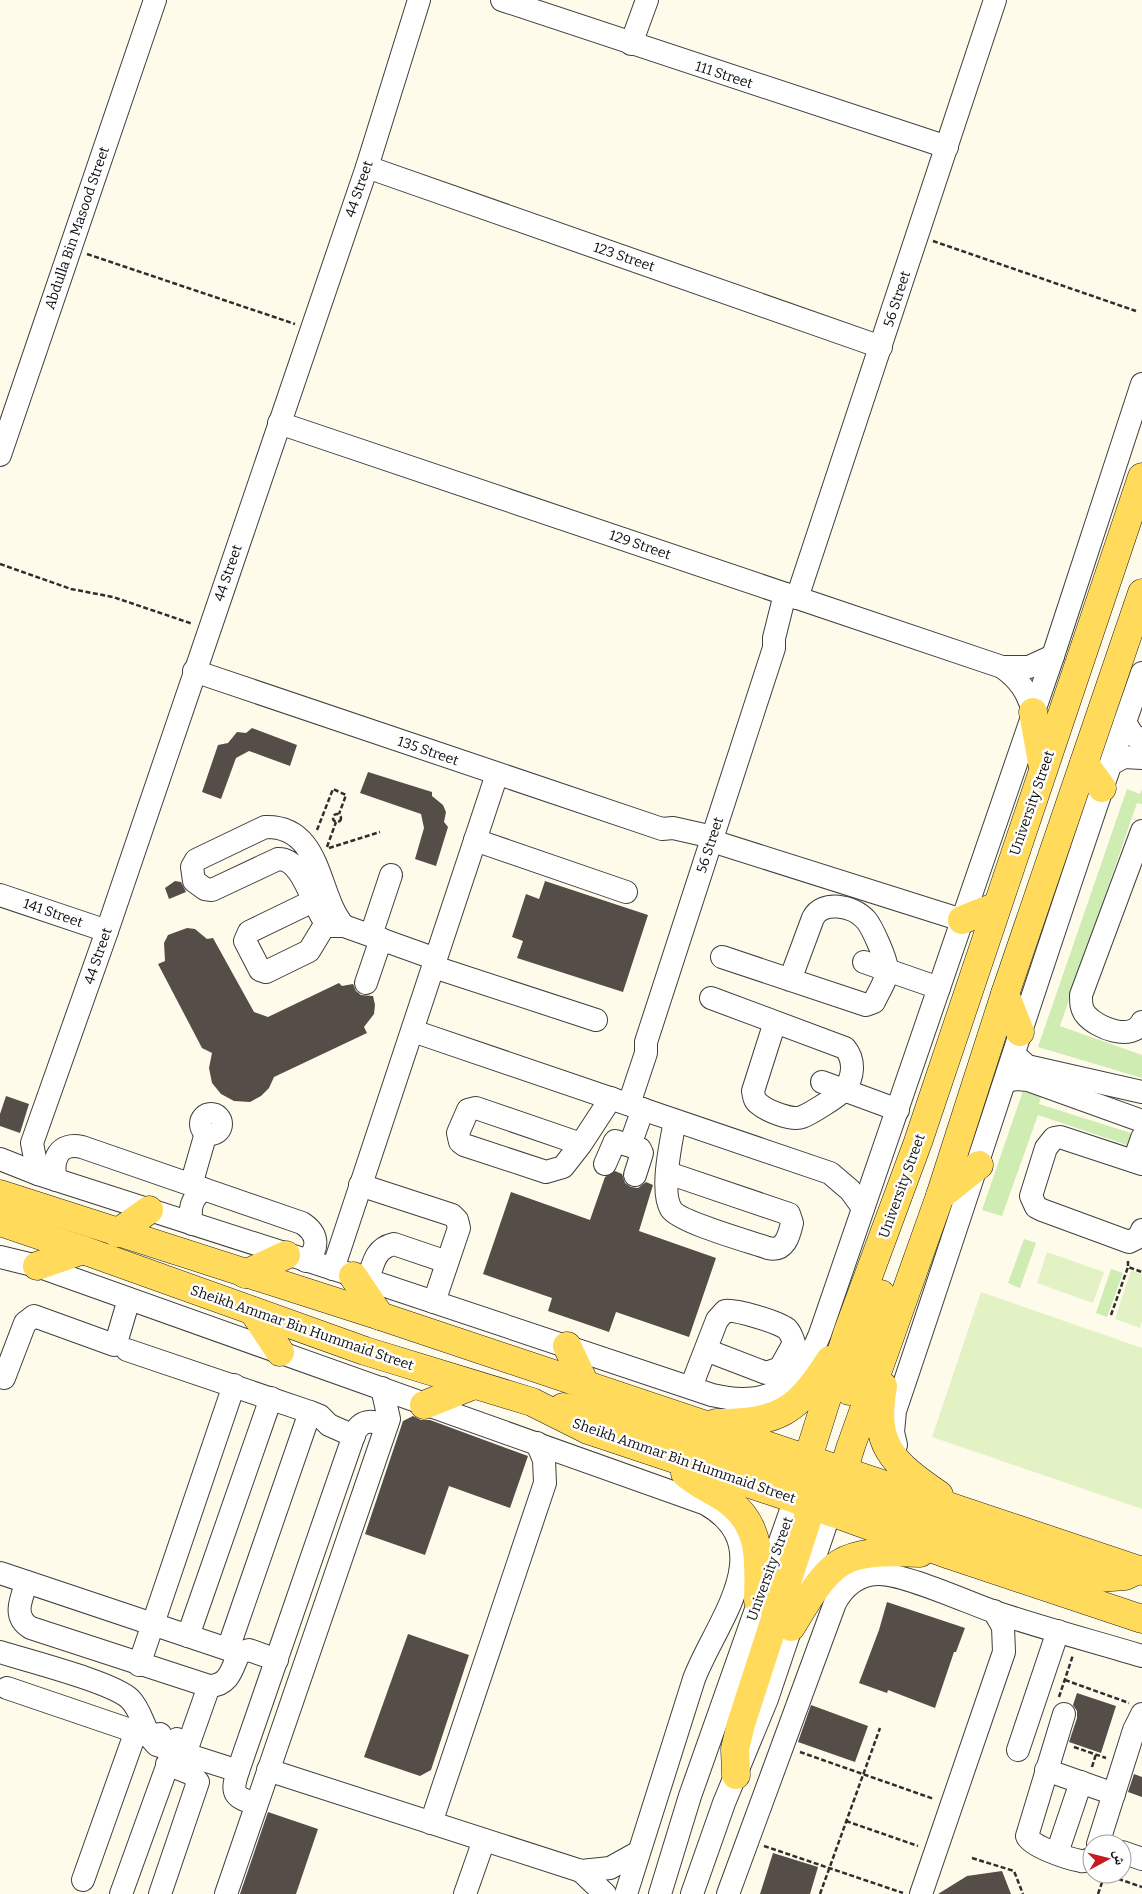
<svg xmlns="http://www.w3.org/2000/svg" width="1142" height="1894" font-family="Bitter,'Noto Naskh Arabic',serif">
  <rect width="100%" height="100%" fill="#fffbeb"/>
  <g fill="#cfecb2">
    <polygon points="1127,789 1140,794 1142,789 1142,804 1137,803 1060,1026 1142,1055 1142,1078 1038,1047"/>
    <polygon points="1023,1091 1041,1097 1039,1104 1131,1133 1127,1145 1038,1115 1002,1216 982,1210"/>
    <polygon points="1024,1239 1036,1243 1020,1288 1008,1283"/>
    <polygon points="1111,1269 1123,1273 1107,1317 1096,1313"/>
  </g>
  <g fill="#e2f2c5">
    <polygon points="1047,1252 1104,1272 1093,1303 1037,1283"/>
    <polygon points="1131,1270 1142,1274 1142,1321 1140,1328 1115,1319"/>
    <polygon points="981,1292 1142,1348 1142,1509 932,1437"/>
  </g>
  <g fill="#554d48">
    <polygon points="252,728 297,745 290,766 249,751 236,758 221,799 202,792 218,745 228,743 237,732 246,733"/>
    <polygon points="368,772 432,792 432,796 443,805 446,812 444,822 448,827 436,866 415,859 424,828 421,814 360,793"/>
    <polygon points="175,881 181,882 186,892 169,899 165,888"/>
    <polygon points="545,881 648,915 623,992 517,958 523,941 512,937 526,894 539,899"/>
    <polygon points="187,928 195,929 207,939 213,938 254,1012 268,1017 339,983 342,986 353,984 356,991 361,995 373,996 375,1005 374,1014 364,1027 367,1033 274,1077 269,1088 261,1096 250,1102 234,1101 221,1094 212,1083 209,1068 212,1053 202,1048 158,964 165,961 164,943 168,935"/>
    <polygon points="6,1096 29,1104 20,1133 0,1126 0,1114"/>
    <polygon points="615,1171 622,1174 625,1183 631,1187 638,1188 646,1182 653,1185 639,1231 716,1258 689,1337 616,1312 609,1332 548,1311 552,1298 483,1274 511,1192 590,1220 605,1177"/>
    <polygon points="413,1416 421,1420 430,1420 528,1456 510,1508 449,1486 425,1555 365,1534 403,1421"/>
    <polygon points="887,1602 965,1628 956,1652 954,1652 935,1708 888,1690 887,1693 859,1683 879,1630"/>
    <polygon points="408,1634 469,1655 431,1770 420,1776 364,1757"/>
    <polygon points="1077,1693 1116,1706 1101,1753 1069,1742 1077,1718 1077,1711 1073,1705"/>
    <polygon points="811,1705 868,1726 855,1762 798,1742"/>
    <polygon points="1134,1774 1142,1777 1142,1797 1128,1792"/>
    <polygon points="268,1812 318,1829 296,1894 240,1894"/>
    <polygon points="773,1853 818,1867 810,1894 760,1894"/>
    <polygon points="1002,1871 1011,1894 938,1894 967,1876"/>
  </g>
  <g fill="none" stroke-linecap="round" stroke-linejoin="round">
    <defs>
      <g id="minor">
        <polyline points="502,0 947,147"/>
        <polyline points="631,44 647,0"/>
        <polyline points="367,167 881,347"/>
        <polyline points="279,423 1002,667 1029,667 1053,656"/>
        <polyline points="0,455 155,0"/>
        <polyline points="797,598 995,0"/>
        <path d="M1002,667C1019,679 1028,692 1033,712"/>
        <polyline points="194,671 662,829 673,828 713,837"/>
        <polyline points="1125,722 1132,734 1142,741"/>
        <polyline points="1111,764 1124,757 1142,758"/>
        <path d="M265,827C323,825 317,897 344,926H331L326,923C312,906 303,858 278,859L212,890L205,889L194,881L192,867L196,860Z"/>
        <path d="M1142,831L1081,995C1081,1003 1081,1009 1086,1015C1097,1028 1132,1042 1142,1022"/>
        <polyline points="475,840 626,892"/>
        <polyline points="712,841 962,920"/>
        <polyline points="0,895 107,931"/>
        <polyline points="313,901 249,932 245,941 260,970 266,972 309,951 326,923"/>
        <polyline points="344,926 436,959"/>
        <polyline points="371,935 391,875"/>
        <path d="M722,957L866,1005L874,1002C878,993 887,980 887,970C887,960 872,927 866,920C853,905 822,900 813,918L790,980"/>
        <polyline points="864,962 939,988"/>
        <polyline points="434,967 596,1020"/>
        <polyline points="366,983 381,939"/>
        <path d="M711,998L845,1048C855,1060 854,1077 844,1090C839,1096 810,1114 802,1117C792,1121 767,1111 759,1104C754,1101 754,1096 753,1091L775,1022"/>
        <polyline points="413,1031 830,1173 850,1190 863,1208"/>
        <polyline points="1017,1057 1027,1066 1142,1092"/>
        <polyline points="1005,1081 1017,1079 1028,1080 1142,1121"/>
        <polyline points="822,1082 898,1110"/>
        <polyline points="629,1104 646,1053 646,1042 774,648 774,638 785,594"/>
        <circle cx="211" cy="1124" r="10"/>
        <polyline points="581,1144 563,1167 546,1172 464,1145 460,1142 458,1133 468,1110 476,1108 581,1144 611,1098"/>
        <polyline points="630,1145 643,1109"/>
        <path d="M0,1159L38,1174L368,1280L712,1395C771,1409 799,1386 820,1334L1053,656L1142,384"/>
        <polyline points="1134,1161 1142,1138"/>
        <polyline points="605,1164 615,1141 640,1149 642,1153 635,1175"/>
        <polyline points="1142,1164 1060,1137 1054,1138 1046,1148 1031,1196 1036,1207 1042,1210 1129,1242 1139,1237 1142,1230"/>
        <path d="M668,1173L789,1214L792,1223C789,1236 785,1252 768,1248C751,1242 679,1222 671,1209C660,1191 671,1142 675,1121"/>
        <polyline points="38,1174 32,1143 107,931 367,167 419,0"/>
        <path d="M56,1180C51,1159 59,1142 82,1147L302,1223C318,1233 320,1248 306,1261"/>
        <polyline points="191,1185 206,1133"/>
        <polyline points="360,1185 452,1215 457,1220 459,1228 434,1302"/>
        <path d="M192,1224C189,1208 191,1200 203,1189"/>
        <path d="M0,1257L37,1266L706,1504C782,1548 715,1623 694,1679L626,1894"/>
        <polyline points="333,1269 497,774"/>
        <path d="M368,1280C373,1264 375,1248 394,1244L447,1262"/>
        <polyline points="116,1343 129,1299"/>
        <polyline points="127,1350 310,1412 320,1416 329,1425 354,1436"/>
        <polyline points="4,1378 25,1323 34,1316 114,1345"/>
        <path d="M691,1387L717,1320L725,1311C735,1309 778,1322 787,1329C791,1333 792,1337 794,1343L780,1368L766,1373L706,1350"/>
        <path d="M896,1445L893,1432L895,1411C978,1166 1056,918 1142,673"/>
        <polyline points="0,1573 239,1653 249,1650 277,1660"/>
        <path d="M27,1582C21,1599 12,1617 31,1628L209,1686C229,1686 232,1669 239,1653"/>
        <polyline points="188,1636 271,1398"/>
        <polyline points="228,1649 310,1412"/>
        <path d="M0,1652C28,1661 112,1682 130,1699C143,1712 144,1734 157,1745L238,1771"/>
        <polyline points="139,1665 234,1385"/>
        <polyline points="7,1688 151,1737 160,1734"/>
        <path d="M1064,1714L1027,1836C1030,1846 1069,1859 1081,1861C1085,1862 1088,1860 1092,1858"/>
        <polyline points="1018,1750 1058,1631"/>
        <polyline points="185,1754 209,1686"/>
        <polyline points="268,1770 581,1871 610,1868 637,1853"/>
        <polyline points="1046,1770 1114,1794"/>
        <path d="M256,1804C235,1797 230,1795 238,1771L355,1432C363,1418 374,1421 386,1426"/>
        <polyline points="431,1823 545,1483 544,1460 537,1443"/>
        <polyline points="1098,1844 1134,1730 1142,1714"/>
        <polyline points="1122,1852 1142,1859"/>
        <polyline points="1057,1853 1081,1782"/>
        <polyline points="581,1871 605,1894"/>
        <polyline points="83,1880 136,1731"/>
        <polyline points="121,1894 177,1739"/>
        <polyline points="160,1894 198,1782 192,1774 167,1764"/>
        <polyline points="226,1894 389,1419 382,1388"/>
        <polyline points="465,1894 484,1840"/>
        <polyline points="660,1894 690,1796 795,1499"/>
        <polyline points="692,1894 724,1803 767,1699 830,1512"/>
        <path d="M728,1894L835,1603C844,1586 857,1575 877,1574C900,1572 967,1602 992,1611C1042,1628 1092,1641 1142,1656"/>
        <polyline points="921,1894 1004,1652 1003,1627 994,1611"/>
      </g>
      <g id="major">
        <polyline points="1033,712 1043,768"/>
        <polyline points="1084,763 1102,788"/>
        <polyline points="962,920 997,906"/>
        <polyline points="1005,994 1020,1032"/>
        <polyline points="0,1194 380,1316 1142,1571"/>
        <polyline points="940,1196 979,1165"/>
        <polyline points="0,1222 83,1250 365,1351 532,1402 588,1430 795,1499 950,1555 1142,1619"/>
        <polyline points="117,1233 149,1210"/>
        <polyline points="37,1266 83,1250"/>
        <polyline points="245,1274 286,1255"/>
        <polyline points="353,1276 380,1316"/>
        <polyline points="253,1311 280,1352"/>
        <polyline points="567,1346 585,1384"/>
        <path d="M883,1386C872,1446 893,1463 939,1495"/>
        <polyline points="849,1391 881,1294"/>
        <polyline points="424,1405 474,1385"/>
        <polyline points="563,1407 607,1415 780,1474"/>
        <path d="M716,1423C779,1423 797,1412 830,1360"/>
        <path d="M685,1473C699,1486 716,1491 731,1503C762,1528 759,1564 758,1600"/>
        <polyline points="802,1477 848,1331 918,1142 1142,477"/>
        <polyline points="818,1490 836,1492 864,1501 1098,1578 1125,1576 1138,1570"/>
        <polyline points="830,1512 851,1446 940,1196 1005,994 1142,593"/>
        <path d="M791,1627C832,1559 838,1549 920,1553"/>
        <polyline points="736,1775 735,1749 741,1724 812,1505 815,1488"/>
      </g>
    </defs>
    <use href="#minor" stroke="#3f3f3f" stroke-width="24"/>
    <use href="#major" stroke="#1d1d1d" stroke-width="29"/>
    <g stroke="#2e2e2e" stroke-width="2.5" stroke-dasharray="5 2.5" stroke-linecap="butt">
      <polyline points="933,241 1136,311"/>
      <polyline points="87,254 295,324"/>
      <polyline points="0,564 71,589 113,597 193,624"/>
      <circle cx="337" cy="818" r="4"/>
      <polyline points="317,830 333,789 346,795 339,814"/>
      <polyline points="327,847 336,822"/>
      <polyline points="329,848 380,832"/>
      <polyline points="1128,1261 1128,1267 1142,1272"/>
      <polyline points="1111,1315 1128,1267"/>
      <polyline points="1065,1680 1129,1703"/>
      <polyline points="1059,1697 1073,1655"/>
      <polyline points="1074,1747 1106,1758"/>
      <polyline points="800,1752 934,1799"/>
      <polyline points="1092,1767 1096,1754"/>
      <polyline points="846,1821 918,1846"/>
      <polyline points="764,1846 903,1893"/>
      <polyline points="972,1858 1014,1871 1023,1894"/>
      <polyline points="1104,1874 1142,1887"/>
      <polyline points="820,1894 880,1728"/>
      <polyline points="1098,1894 1105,1874"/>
    </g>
    <use href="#minor" stroke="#fff" stroke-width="22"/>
    <use href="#major" stroke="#ffda5b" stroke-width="28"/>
  </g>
  <g text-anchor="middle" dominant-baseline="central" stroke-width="5" stroke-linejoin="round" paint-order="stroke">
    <g font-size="14" fill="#0c0c0c" stroke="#fff">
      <text transform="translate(724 75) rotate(18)">111 Street</text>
      <text transform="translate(359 189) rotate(-71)">44 Street</text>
      <text transform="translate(77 228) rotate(-71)">Abdulla Bin Masood Street</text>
      <text transform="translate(624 257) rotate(19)">123 Street</text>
      <text transform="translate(897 299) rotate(-72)">56 Street</text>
      <text transform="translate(640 545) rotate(19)">129 Street</text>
      <text transform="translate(228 573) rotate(-71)">44 Street</text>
      <text transform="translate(428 751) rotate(19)">135 Street</text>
      <text transform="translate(1032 803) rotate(-71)">University Street</text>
      <text transform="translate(710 845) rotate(-72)">56 Street</text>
      <text transform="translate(53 913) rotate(19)">141 Street</text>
      <text transform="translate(98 956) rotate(-71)">44 Street</text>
      <text transform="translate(902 1186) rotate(-70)">University Street</text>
      <text transform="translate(302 1328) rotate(19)">Sheikh Ammar Bin Hummaid Street</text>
      <text transform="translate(684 1461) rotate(19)">Sheikh Ammar Bin Hummaid Street</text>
      <text transform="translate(770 1569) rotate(-70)">University Street</text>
    </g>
  </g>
  <g transform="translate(1107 1859) rotate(83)"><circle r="24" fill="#ffffff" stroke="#9e9e9e"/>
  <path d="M0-4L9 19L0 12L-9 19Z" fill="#c51b20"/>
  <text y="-8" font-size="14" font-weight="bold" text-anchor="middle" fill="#0c0c0c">ش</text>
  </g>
</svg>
